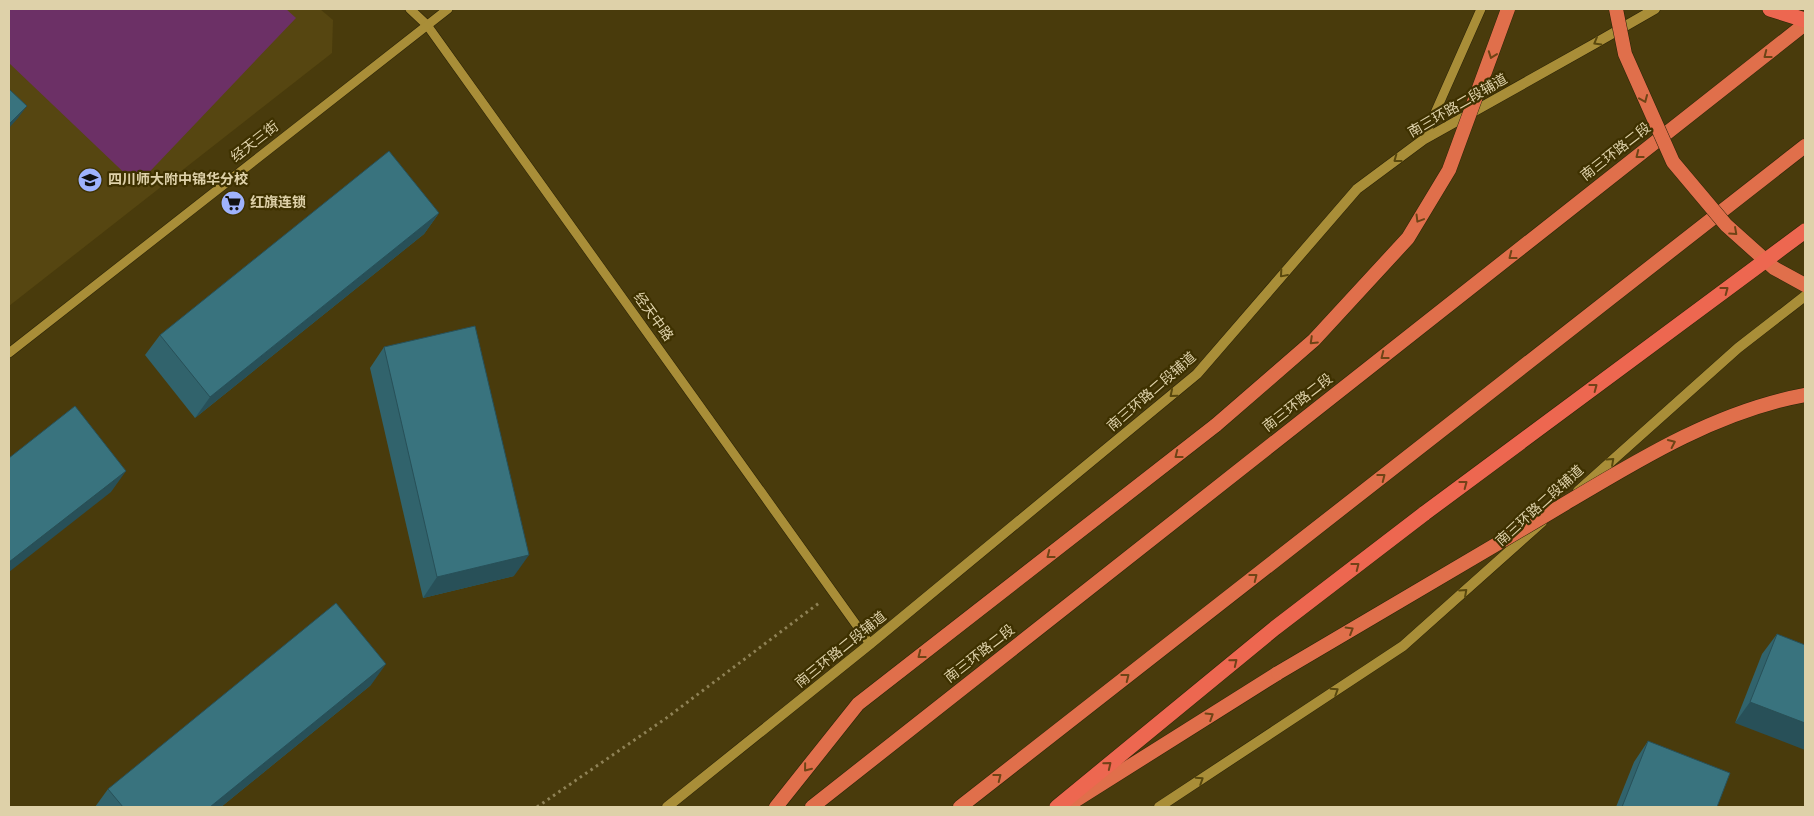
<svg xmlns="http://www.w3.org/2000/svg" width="1814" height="816" font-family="'Source Sans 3','Noto Sans SC',sans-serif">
  <rect width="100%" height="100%" fill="#493b0c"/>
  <polygon fill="#564611" points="9,9 320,9 333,20 332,53 9,306"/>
  <polygon fill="#6c3066" points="9,9 286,9 296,18 137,185 9,63"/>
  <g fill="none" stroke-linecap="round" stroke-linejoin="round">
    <defs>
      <g id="tertiary">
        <polyline points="410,9 427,25 870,644"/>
        <polyline points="1423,140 1481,9"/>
        <polyline points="9,353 448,9"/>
      </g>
      <g id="secondary">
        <polyline points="1578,491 1738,348 1805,296"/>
        <polyline points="667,807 870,644 1197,374 1357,189 1423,140 1594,44 1655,9"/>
        <polyline points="1159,807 1403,646 1542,522"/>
      </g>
      <g id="trunk">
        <polyline points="776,807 858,704 1216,425"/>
        <polyline points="812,807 1805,24"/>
        <polyline points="960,807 1805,146"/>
        <polyline points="1065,807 1278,673"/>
      </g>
      <g id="motorway">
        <polyline points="1770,9 1805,20"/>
        <polyline points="1057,807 1275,628 1425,513"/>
      </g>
    </defs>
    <use href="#tertiary" stroke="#2b2307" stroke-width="10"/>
    <use href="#secondary" stroke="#2b2307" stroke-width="11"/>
    <use href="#trunk" stroke="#2b2307" stroke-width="15"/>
    <use href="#motorway" stroke="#2b2307" stroke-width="16"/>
    <polyline stroke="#8f8256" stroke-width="3" stroke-dasharray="2.5 4" stroke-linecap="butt" points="537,807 665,719 819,603"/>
    <use href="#tertiary" stroke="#a98e38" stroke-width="9"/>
    <use href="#secondary" stroke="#a98e38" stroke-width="10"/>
    <use href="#trunk" stroke="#e06f4b" stroke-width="14"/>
    <use href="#motorway" stroke="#ed6750" stroke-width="15"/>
    <defs>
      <g id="trunk-bridge">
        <polyline points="1616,9 1625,54 1673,162 1726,225 1774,268 1805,285"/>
        <polyline points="1216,425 1314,340 1408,238 1449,170 1508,9"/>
        <path d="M1278,673C1364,622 1450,572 1536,521C1621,471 1707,413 1805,395"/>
      </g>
      <polyline id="motorway-bridge" points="1425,513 1805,231"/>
    </defs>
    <use href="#trunk-bridge" stroke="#2b2307" stroke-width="15" stroke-linecap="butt"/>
    <use href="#motorway-bridge" stroke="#2b2307" stroke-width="16" stroke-linecap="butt"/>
    <use href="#trunk-bridge" stroke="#e06f4b" stroke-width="14"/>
    <use href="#motorway-bridge" stroke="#ed6750" stroke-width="15"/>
  </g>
  <g fill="#31636c">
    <polygon points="439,213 424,234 195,418 145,355 160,335"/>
    <polygon points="384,347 514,576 423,598 370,368"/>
    <polygon points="1777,634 1805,645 1735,723 1762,654"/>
    <polygon points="371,685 221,807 95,807 108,789"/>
    <polygon points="1648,741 1717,807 1616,807 1634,762"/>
  </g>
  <g fill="#285058">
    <polygon points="27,106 18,118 9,128 9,124"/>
    <polygon points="439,213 424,234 195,418 210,397"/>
    <polygon points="126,471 111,492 9,572 9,562"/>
    <polygon points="529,555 514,576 423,598 437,577"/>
    <polygon points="386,664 371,685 221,807 210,807"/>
    <polygon points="1750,702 1805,723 1805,750 1735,723"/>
  </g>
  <g fill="#39737e" stroke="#285058">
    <polygon points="9,89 27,106 9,124"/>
    <polygon points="389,151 439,213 210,397 160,335"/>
    <polygon points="475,326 529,555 437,577 384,347"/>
    <polygon points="75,406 126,471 9,562 9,458"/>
    <polygon points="336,603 386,664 210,807 123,807 108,789"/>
    <polygon points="1777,634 1805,645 1805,723 1750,702"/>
    <polygon points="1648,741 1730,773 1717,807 1622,807"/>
  </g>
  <defs><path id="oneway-chevron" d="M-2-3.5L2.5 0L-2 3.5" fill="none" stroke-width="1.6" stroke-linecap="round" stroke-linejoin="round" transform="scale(1.25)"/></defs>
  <g stroke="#59480e">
    <use href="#oneway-chevron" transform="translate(1597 42) rotate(150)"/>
    <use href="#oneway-chevron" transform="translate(1397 159) rotate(143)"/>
    <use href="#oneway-chevron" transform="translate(1283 274) rotate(131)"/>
    <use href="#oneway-chevron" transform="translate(1173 394) rotate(140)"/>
    <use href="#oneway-chevron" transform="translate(1611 461) rotate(-42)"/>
    <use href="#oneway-chevron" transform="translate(1464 592) rotate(-42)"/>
    <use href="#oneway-chevron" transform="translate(1335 691) rotate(-33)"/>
    <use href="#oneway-chevron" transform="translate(1200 780) rotate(-33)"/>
  </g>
  <g stroke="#6f4416">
    <use href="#oneway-chevron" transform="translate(1492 55) rotate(110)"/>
    <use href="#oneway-chevron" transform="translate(1767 55) rotate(142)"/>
    <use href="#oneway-chevron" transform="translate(1644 99) rotate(67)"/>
    <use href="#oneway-chevron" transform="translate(1639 155) rotate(142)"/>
    <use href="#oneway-chevron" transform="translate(1419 219) rotate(121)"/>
    <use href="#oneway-chevron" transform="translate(1734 232) rotate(42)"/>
    <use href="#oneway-chevron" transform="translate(1512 256) rotate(142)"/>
    <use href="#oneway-chevron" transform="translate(1313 341) rotate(136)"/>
    <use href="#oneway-chevron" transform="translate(1384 356) rotate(142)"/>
    <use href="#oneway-chevron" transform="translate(1672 443) rotate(-25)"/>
    <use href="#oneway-chevron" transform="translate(1178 455) rotate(142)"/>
    <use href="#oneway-chevron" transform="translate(1382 477) rotate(-38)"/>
    <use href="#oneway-chevron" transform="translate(1050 555) rotate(142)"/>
    <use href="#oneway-chevron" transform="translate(1254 577) rotate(-38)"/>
    <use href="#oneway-chevron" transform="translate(1350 630) rotate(-31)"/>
    <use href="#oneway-chevron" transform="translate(921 655) rotate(142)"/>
    <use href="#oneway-chevron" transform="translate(1126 677) rotate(-38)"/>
    <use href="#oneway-chevron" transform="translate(1210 716) rotate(-32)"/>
    <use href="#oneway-chevron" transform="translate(807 768) rotate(129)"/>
    <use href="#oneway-chevron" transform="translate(998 777) rotate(-38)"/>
  </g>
  <g stroke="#734118">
    <use href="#oneway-chevron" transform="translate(1725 290) rotate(-37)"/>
    <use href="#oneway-chevron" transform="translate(1594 387) rotate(-37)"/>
    <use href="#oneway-chevron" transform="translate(1464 484) rotate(-37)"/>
    <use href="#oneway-chevron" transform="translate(1356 566) rotate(-38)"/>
    <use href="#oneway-chevron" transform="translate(1234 662) rotate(-39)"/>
    <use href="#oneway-chevron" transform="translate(1108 765) rotate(-39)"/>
  </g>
  <defs>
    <symbol id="school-disc" viewBox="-11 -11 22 22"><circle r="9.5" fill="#9fb3fd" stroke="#3e3100"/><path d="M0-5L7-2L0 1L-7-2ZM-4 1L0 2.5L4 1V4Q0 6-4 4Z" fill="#111"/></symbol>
    <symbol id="supermarket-disc" viewBox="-11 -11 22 22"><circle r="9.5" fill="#9fb3fd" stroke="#3e3100"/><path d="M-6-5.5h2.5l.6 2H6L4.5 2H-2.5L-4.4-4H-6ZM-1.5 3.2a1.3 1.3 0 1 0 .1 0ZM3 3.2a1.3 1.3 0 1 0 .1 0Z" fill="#111"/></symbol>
  </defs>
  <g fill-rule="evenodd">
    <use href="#school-disc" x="76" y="166" width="28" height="28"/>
    <use href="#supermarket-disc" x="219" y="189" width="28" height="28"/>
  </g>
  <g text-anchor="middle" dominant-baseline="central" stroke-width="4.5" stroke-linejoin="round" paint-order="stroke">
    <g font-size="14" fill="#ded1a9" stroke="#3e3100">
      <text transform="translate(1458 106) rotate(-30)">南三环路二段辅道</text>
      <text transform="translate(255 142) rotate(-38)">经天三街</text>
      <text transform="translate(1616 152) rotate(-38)">南三环路二段</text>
      <text transform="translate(653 317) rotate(54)">经天中路</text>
      <text transform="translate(1152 392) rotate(-41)">南三环路二段辅道</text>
      <text transform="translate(1298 403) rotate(-38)">南三环路二段</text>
      <text transform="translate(1540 506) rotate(-42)">南三环路二段辅道</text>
      <text transform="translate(841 650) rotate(-39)">南三环路二段辅道</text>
      <text transform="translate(980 654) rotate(-38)">南三环路二段</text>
    </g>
    <g font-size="14" font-weight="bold" fill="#ded1a9" stroke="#3e3100" text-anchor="start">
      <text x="108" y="180">四川师大附中锦华分校</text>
      <text x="250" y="203">红旗连锁</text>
    </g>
  </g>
  <rect width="1814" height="816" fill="none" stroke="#ded1a9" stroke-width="20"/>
</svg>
